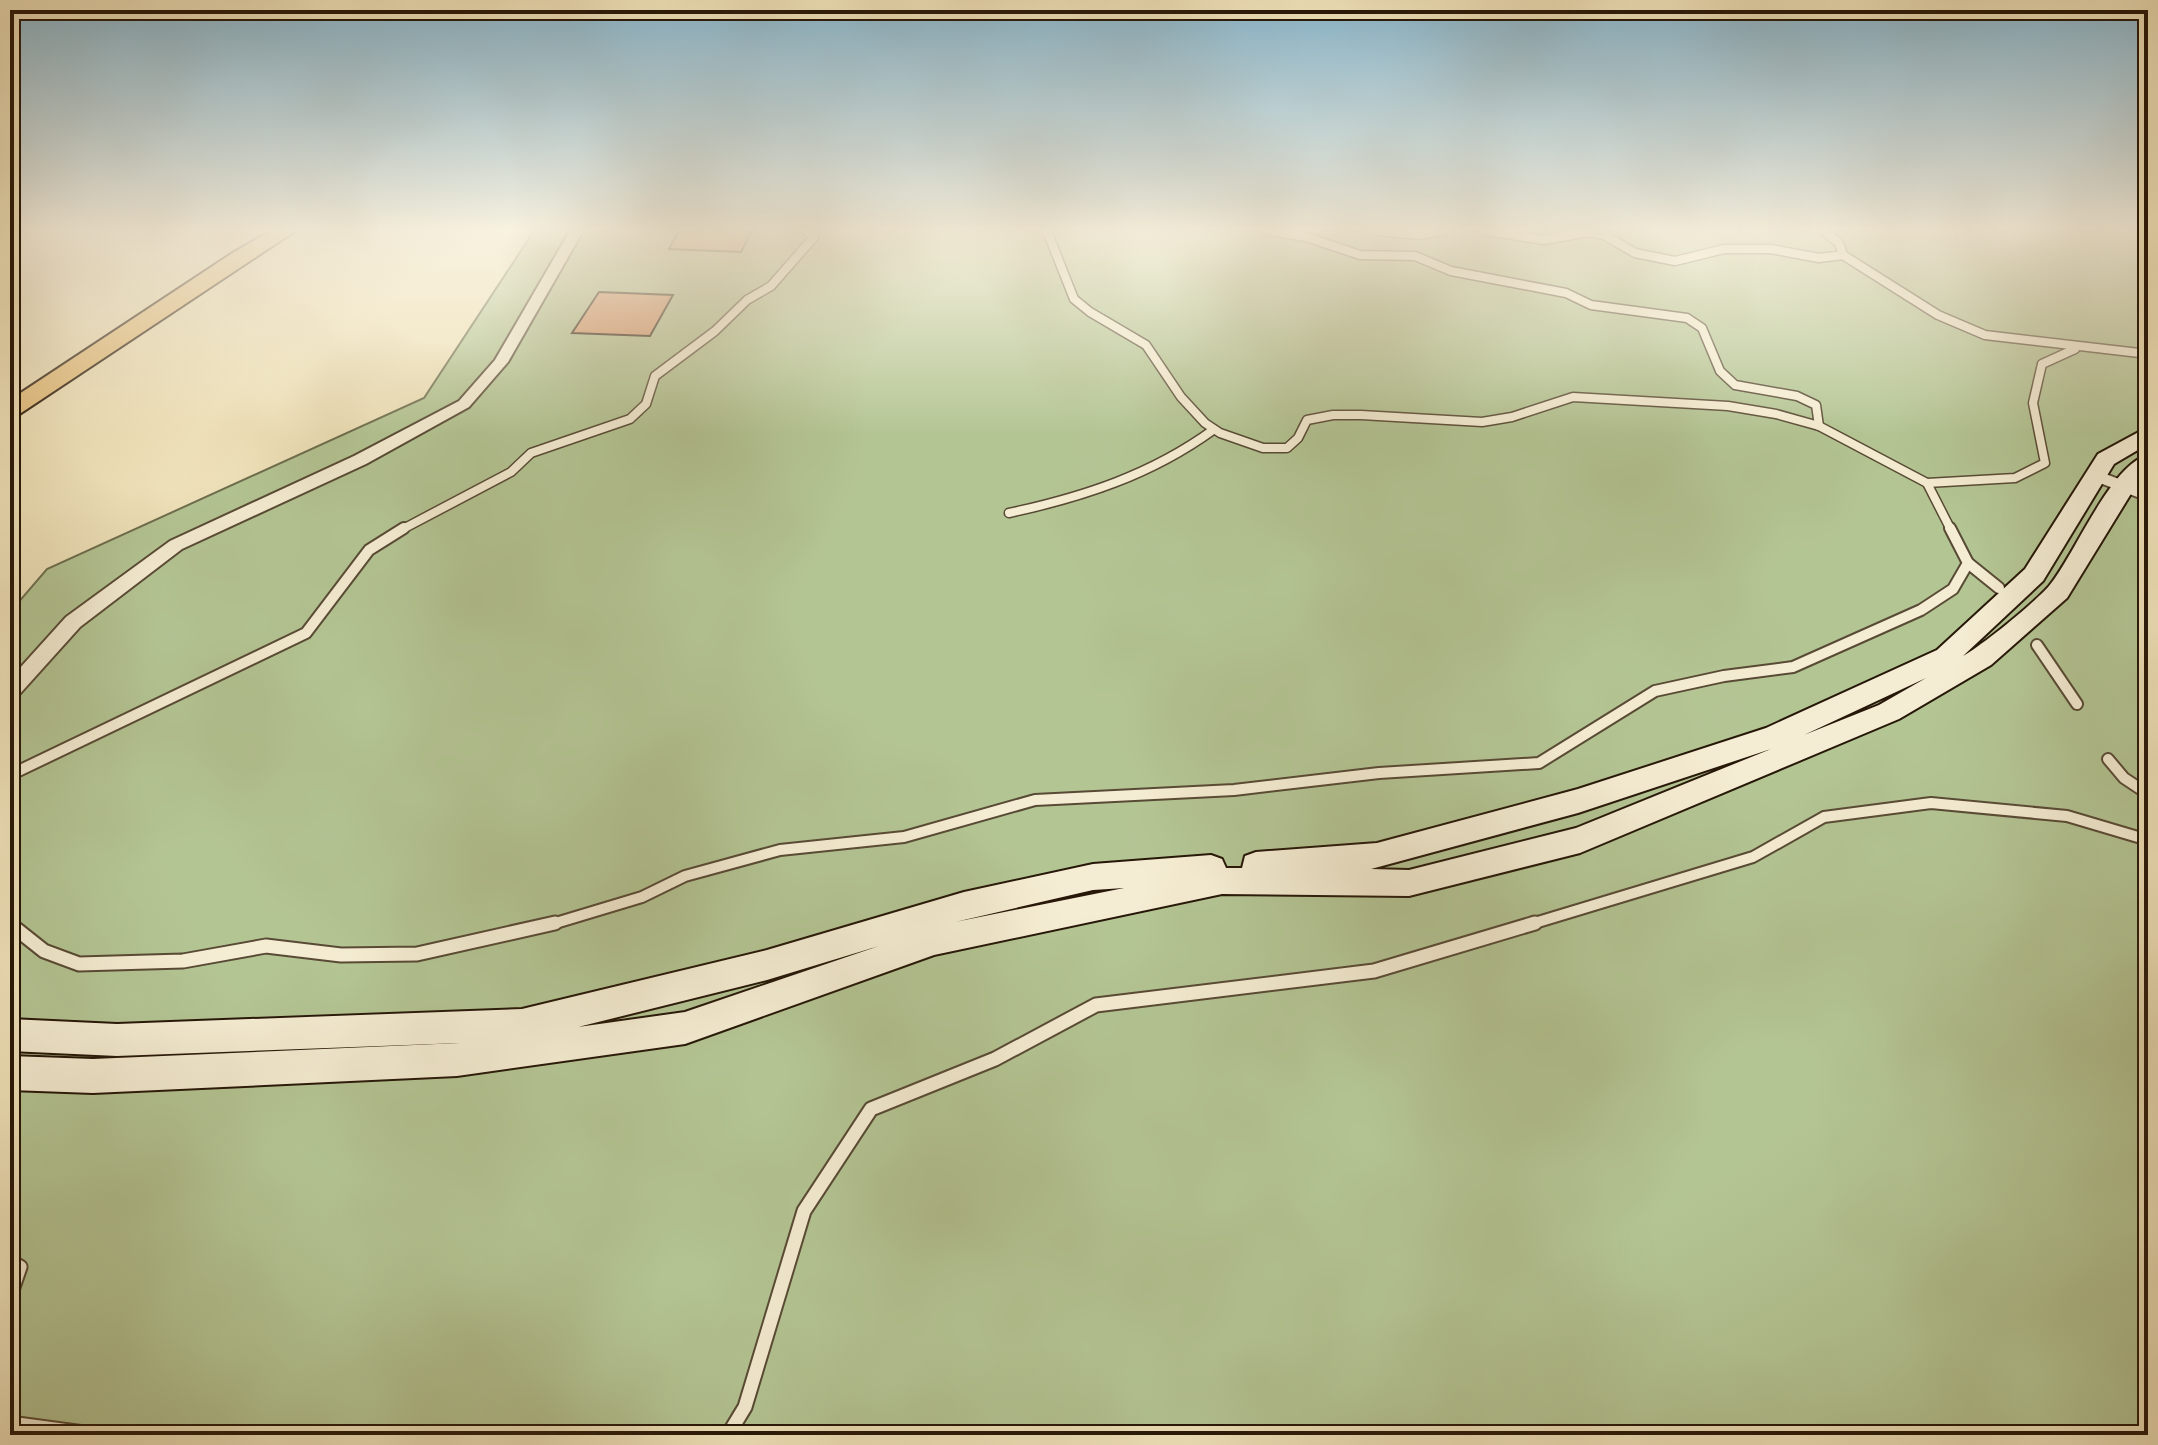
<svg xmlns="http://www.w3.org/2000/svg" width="2158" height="1445" font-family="'EB Garamond',serif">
  <rect width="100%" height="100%" fill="#f0e3bb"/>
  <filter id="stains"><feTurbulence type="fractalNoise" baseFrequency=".0025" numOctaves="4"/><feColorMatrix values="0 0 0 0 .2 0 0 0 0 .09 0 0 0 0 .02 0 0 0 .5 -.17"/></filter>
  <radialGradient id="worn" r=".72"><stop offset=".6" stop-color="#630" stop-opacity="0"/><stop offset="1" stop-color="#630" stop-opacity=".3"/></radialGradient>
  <polygon fill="#b4c594" stroke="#6d6e4e" stroke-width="2" points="534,231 2148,231 2148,1435 10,1435 10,612 47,569 424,398"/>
  <g fill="#dd9a6d" stroke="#261708" stroke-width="2">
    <polygon points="679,231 752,231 741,252 669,249"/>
    <polygon points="599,292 673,295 650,336 572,333"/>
  </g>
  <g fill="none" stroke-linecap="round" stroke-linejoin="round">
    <defs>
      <g id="lane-far2">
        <polyline points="1047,231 1074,299 1090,312 1146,345 1181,397 1205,423 1220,433 1263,448 1287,448 1298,438 1307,420 1333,415 1361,415 1482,422 1512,417 1573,397 1728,406 1776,414 1819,426 1927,483 1951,530"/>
        <polyline points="1269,231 1306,237 1360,255 1415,256 1451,271 1566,293 1591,305 1687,318 1702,328 1720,371 1735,385 1797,396 1816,405 1819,426"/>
        <polyline points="1378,231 1418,235 1443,231"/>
        <polyline points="1486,231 1544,240 1589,232 1604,235 1635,253 1675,261 1724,249 1771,249 1819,258 1843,255 1839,243 1824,231"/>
        <polyline points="1843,255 1938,315 1985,335 2148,354"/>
        <polyline points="1927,483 2015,478 2045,463 2033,403 2042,364 2075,349"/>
        <path d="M1009,513C1083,497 1151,475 1213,430"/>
        <polyline points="401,530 511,472 531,453 630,419 646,404 655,376 715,331 747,300 771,286 814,237 807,231"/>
      </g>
      <g id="lane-far1">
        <polyline points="1968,563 1999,588"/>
        <polyline points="2037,645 2077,704"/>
        <polyline points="2108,759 2124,778 2148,794"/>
        <polyline points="10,775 306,633 369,550 404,528"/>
        <polyline points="549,925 642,897 685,876 780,850 904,837 1035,800 1234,790 1379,773 1539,763 1655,691 1724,676 1793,667 1921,610 1953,589 1968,563 1950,528"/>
        <polyline points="1528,925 1753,857 1824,817 1931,803 2067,816 2148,840"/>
      </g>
      <g id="lane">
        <polyline points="10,924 44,951 79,964 183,961 266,946 341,955 417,954 555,923"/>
        <polyline points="10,1261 20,1267 10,1296"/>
        <polyline points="10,1423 99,1435"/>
        <polyline points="728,1435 745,1407 804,1211 871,1109 995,1059 1096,1005 1374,971 1535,923"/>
      </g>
      <g id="street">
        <polygon points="570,231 583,231 508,362 469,407 366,464 182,549 80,627 17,697 10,699 10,679 66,617 170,541 354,456 459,401 495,360"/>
        <polygon points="2095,470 2148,490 2148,501 2089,479 2087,475 2089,471"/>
      </g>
      <path id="secondary" d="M2148,427V444L2114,464L2043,581L1963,656C1983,645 2034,603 2049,586C2075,555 2110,465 2148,455V475L2132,492L2067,598L1991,665L1899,719L1580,853L1409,896L1222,894L934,955L685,1044L457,1076L93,1093L10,1090V1056L93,1059L460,1043L117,1056L10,1051V1019L117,1024L522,1009L767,950L964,892L1093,864L1211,855L1222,859L1226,868H1242L1245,856L1256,852L1377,843L1578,789L1766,728L1937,650L2025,569L2098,454ZM1926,678L1879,705L1804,735ZM1771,749L1576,828L1409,870L1371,869L1578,813ZM1124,888L955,922L1093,890ZM879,946L685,1012L578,1027L767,980Z"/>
      <polygon id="primary" points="270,231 295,231 18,415 10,417 10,400 231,254"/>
    </defs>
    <use href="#lane-far2" stroke="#584a35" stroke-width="11"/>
    <use href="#lane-far1" stroke="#584a35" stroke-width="14"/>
    <use href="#lane" stroke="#584a35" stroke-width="17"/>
    <use href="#street" stroke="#584a35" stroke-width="4"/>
    <use href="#secondary" stroke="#261708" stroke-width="4"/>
    <use href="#primary" stroke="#261708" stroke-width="4"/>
    <use href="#lane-far2" stroke="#f5edd3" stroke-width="8"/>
    <use href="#lane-far1" stroke="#f5edd3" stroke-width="10"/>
    <use href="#lane" stroke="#f5edd3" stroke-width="13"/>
    <use href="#street" fill="#f5edd3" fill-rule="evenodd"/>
    <use href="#secondary" fill="#f5edd3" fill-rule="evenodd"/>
    <use href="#primary" fill="#e8c27e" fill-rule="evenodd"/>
  </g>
  <linearGradient id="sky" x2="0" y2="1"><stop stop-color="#89b8d0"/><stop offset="0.53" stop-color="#f8f2e0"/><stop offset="1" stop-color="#f8f2e0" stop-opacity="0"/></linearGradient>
  <rect width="2158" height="434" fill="url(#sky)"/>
  <rect width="2158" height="1445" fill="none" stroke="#f0e3bb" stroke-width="40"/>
  <rect x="12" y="12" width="2134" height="1421" fill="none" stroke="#261708" stroke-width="4"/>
  <rect x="20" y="20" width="2118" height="1405" fill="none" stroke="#261708" stroke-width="2"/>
  <rect width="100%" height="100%" filter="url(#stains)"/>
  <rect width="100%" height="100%" fill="url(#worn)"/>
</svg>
